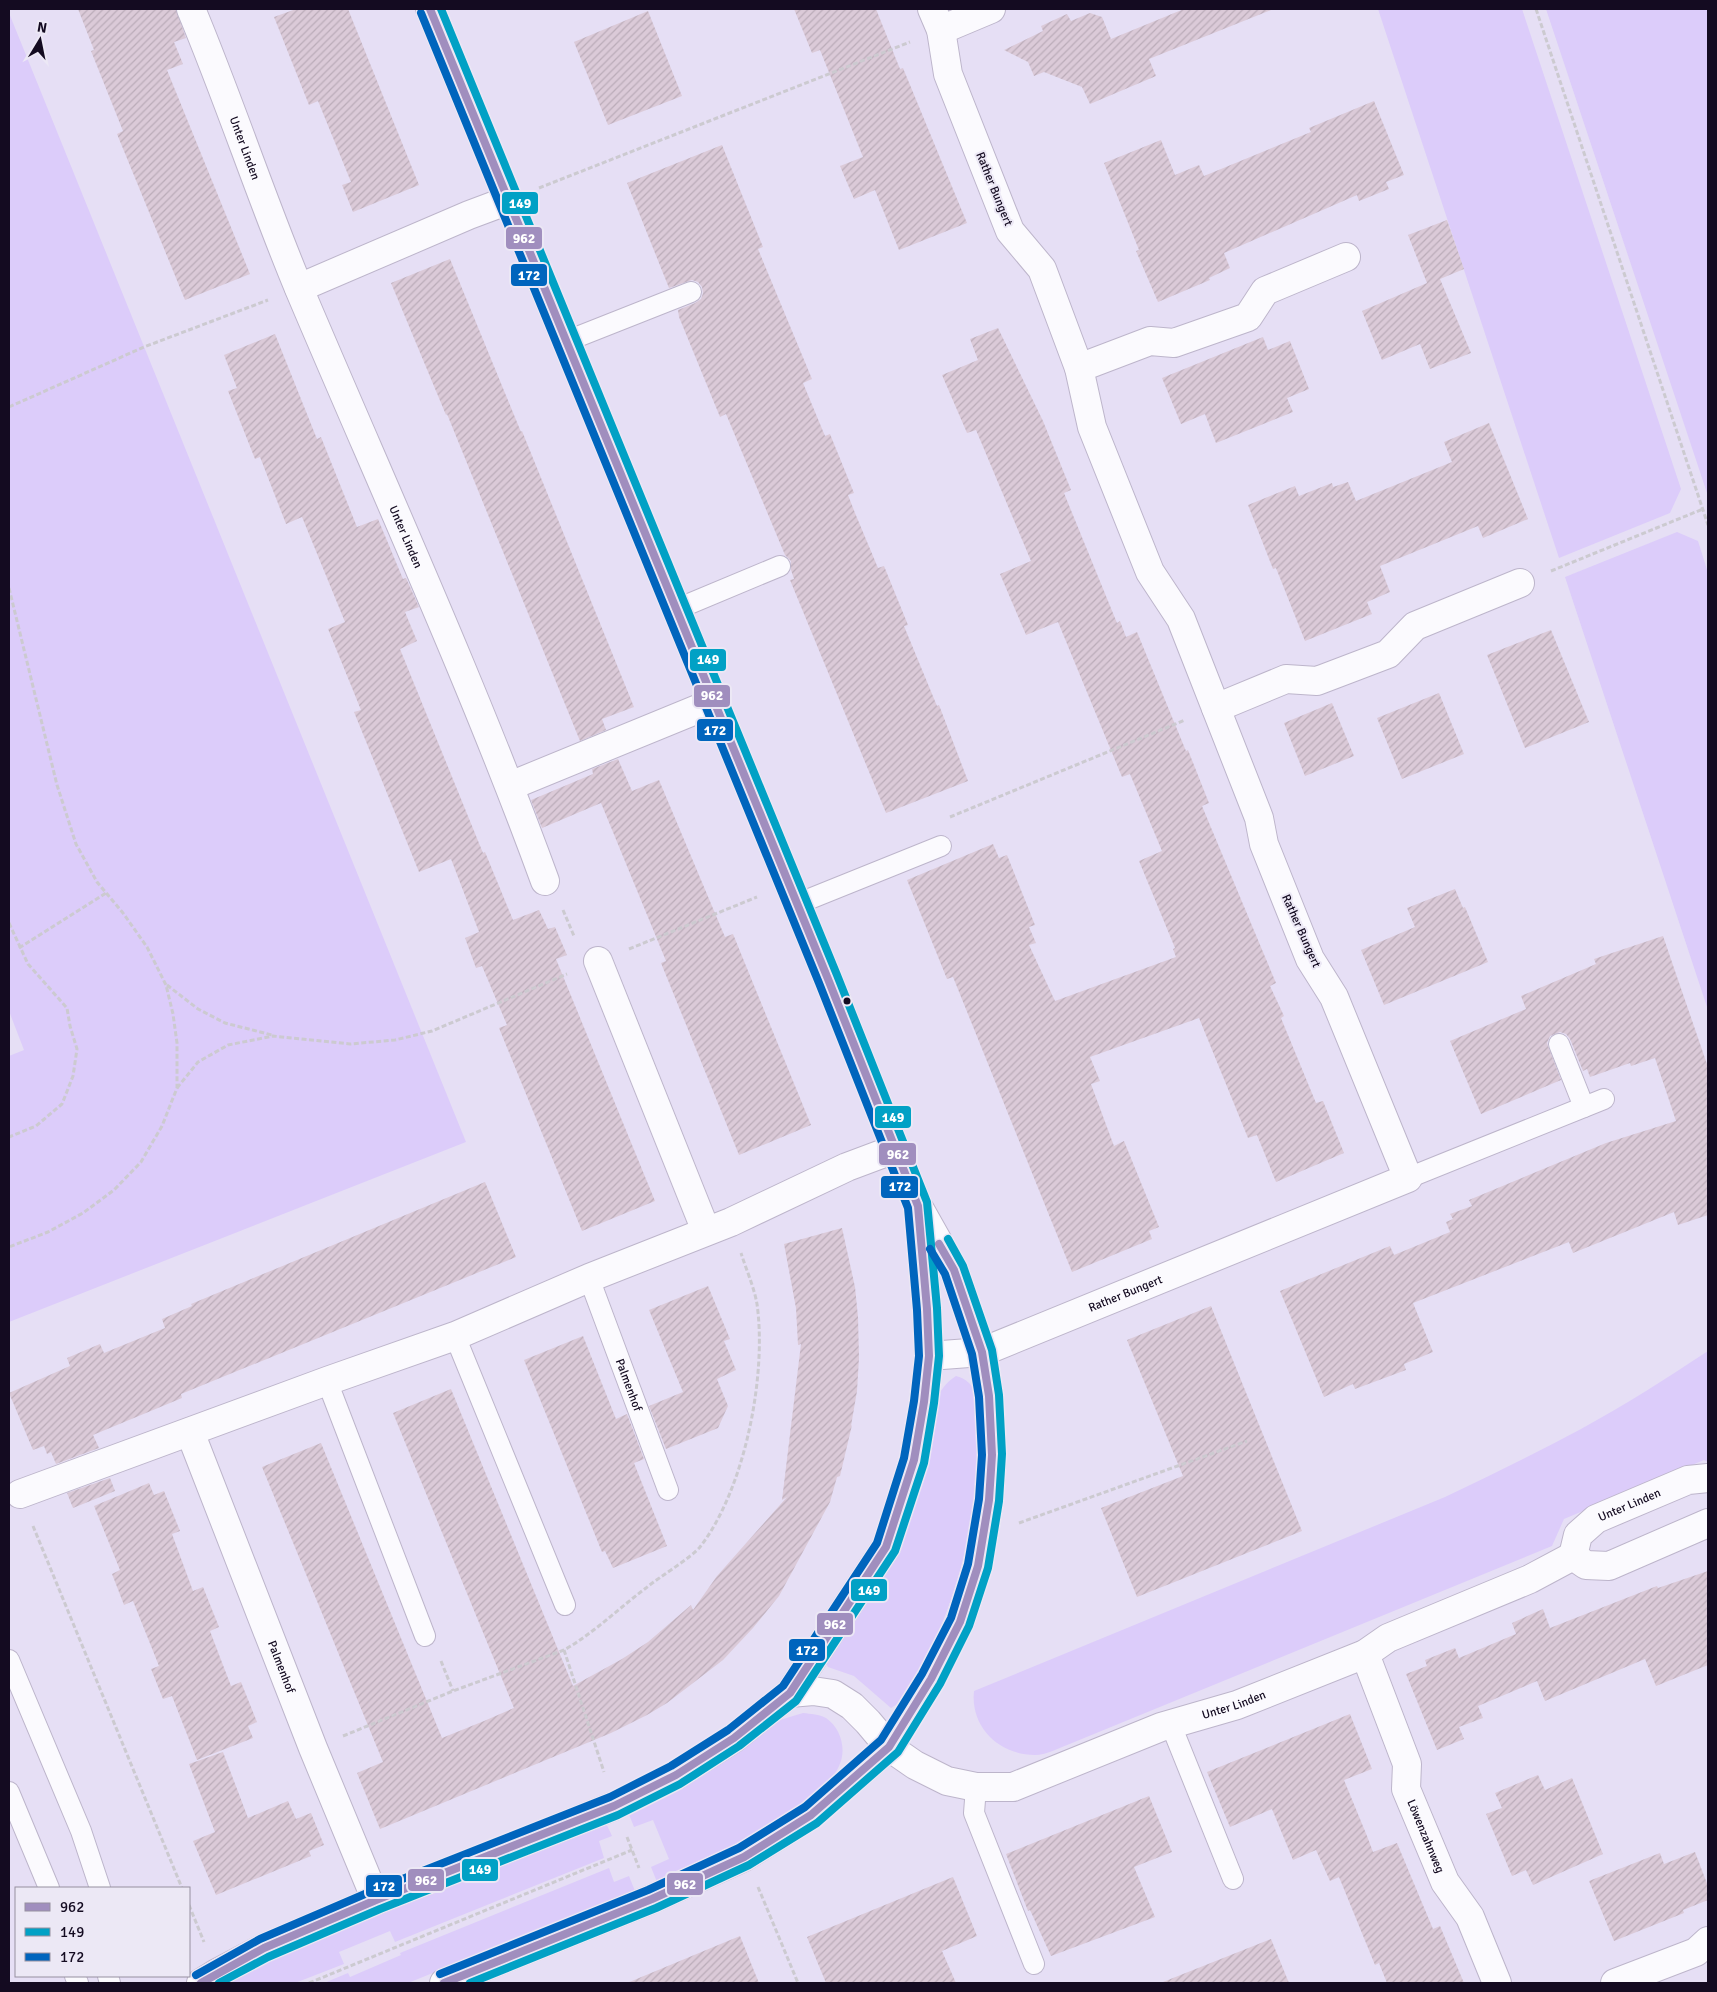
<svg xmlns="http://www.w3.org/2000/svg" width="1717" height="1992" font-family="Signika,sans-serif">
  <defs>
    <pattern id="building-hatch" width="6" height="6" patternUnits="userSpaceOnUse" patternTransform="scale(1.25)"><rect width="6" height="6" fill="#dbcad8"/><path d="M-1 1l2-2M0 6l6-6M5 7l2-2" fill="none" stroke="#bbacb9"/></pattern>
  </defs>
  <rect width="100%" height="100%" fill="#e6dff5"/>
  <g fill="#dcccfa">
    <polygon points="1378,9 1522,9 1681,489 1670,513 1559,558"/>
    <polygon points="1546,9 1708,9 1708,496"/>
    <polygon points="9,13 466,1142 9,1322 9,1056 24,1050 9,1011"/>
    <polygon points="1677,532 1698,541 1708,573 1708,1010 1565,577"/>
    <path d="M1708,1351V1462L1704,1460L1564,1519L1552,1546L1072,1743C1061,1747 1047,1755 1035,1755C999,1755 970,1727 974,1691L1445,1497C1491,1475 1536,1453 1581,1429C1625,1405 1667,1378 1708,1351Z"/>
    <path d="M956,1376C982,1383 977,1408 977,1430C979,1504 965,1573 935,1640C925,1662 911,1683 899,1703L891,1708L854,1676L828,1667L826,1663L829,1657L851,1627L875,1588L935,1403C940,1391 945,1383 956,1376Z"/>
    <path d="M803,1713C811,1714 819,1714 826,1718C841,1728 847,1750 839,1766C834,1777 826,1786 818,1794L757,1836L657,1882L651,1867L669,1859L653,1820L634,1827L628,1812L773,1722Z"/>
    <polygon points="605,1821 612,1836 599,1841 604,1858 395,1942 390,1931 339,1952 344,1964 295,1983 220,1983 378,1913"/>
    <polygon points="609,1868 614,1882 629,1876 635,1891 408,1983 324,1983 348,1973 350,1977 401,1955 400,1953"/>
  </g>
  <g fill="url(#building-hatch)">
    <polygon points="78,9 176,9 186,38 174,42 183,64 167,70 250,274 185,300 117,134 123,131 91,51 94,50"/>
    <polygon points="296,9 348,9 419,185 353,212 342,185 351,182 318,101 309,105 274,17"/>
    <polygon points="794,9 876,9 900,69 903,68 967,223 899,250 875,190 854,199 840,166 863,157 820,50 812,53"/>
    <polygon points="1184,9 1271,9 1271,10 1149,59 1156,76 1090,104 1082,87 1044,72 1034,76 1028,62 1004,50 1043,31 1041,26 1067,14 1071,21 1090,13 1102,17 1111,39"/>
    <polygon points="648,11 682,96 608,125 574,42"/>
    <polygon points="1374,101 1404,175 1386,182 1389,189 1359,201 1357,195 1224,253 1230,268 1209,278 1210,280 1158,302 1136,251 1139,250 1104,163 1161,140 1175,175 1199,165 1204,176 1311,132 1309,128"/>
    <polygon points="722,145 763,247 758,249 812,379 803,383 825,436 830,434 854,493 848,495 855,513 878,568 884,566 908,625 904,626 937,706 939,705 968,781 886,813 790,580 794,579 791,570 791,561 785,555 726,414 720,417 679,317 678,310 695,303 701,299 703,293 702,287 698,282 692,280 669,288 627,183"/>
    <polygon points="1447,220 1464,269 1440,279 1471,353 1430,369 1420,344 1382,360 1362,311 1427,283 1408,235"/>
    <polygon points="450,259 521,432 522,431 634,707 602,719 606,730 580,741 447,414 446,415 391,283"/>
    <polygon points="998,328 1043,421 1071,490 1064,493 1117,623 1120,621 1126,637 1137,632 1186,751 1188,750 1209,803 1202,806 1276,983 1270,986 1284,1016 1281,1018 1316,1103 1323,1101 1344,1153 1276,1182 1257,1135 1248,1138 1199,1018 1090,1057 1100,1081 1091,1084 1114,1146 1124,1141 1159,1227 1149,1231 1152,1239 1072,1272 953,977 947,979 907,880 993,844 999,858 1007,855 1035,925 1029,927 1036,943 1029,945 1055,1001 1176,957 1173,949 1175,948 1139,861 1162,851 1130,774 1122,777 1058,622 1026,635 1000,574 1031,561 976,430 967,433 942,375 978,360 970,339"/>
    <polygon points="275,334 317,439 321,437 357,527 378,519 403,579 406,578 419,607 405,612 417,641 400,649 483,853 485,852 513,920 539,910 548,929 555,927 567,955 556,959 655,1201 582,1231 499,1028 507,1025 482,966 476,968 465,938 479,932 451,859 419,872 354,712 361,710 328,629 345,622 302,517 286,524 260,457 255,459 228,391 237,388 224,355"/>
    <polygon points="1263,337 1268,350 1290,341 1309,389 1287,398 1293,412 1216,443 1205,414 1181,424 1162,378"/>
    <polygon points="1489,423 1528,519 1483,538 1478,526 1380,566 1390,592 1367,602 1372,614 1305,641 1276,568 1273,569 1248,505 1295,486 1299,496 1332,483 1333,487 1348,482 1356,501 1452,462 1444,442"/>
    <polygon points="1551,630 1589,722 1525,748 1487,655"/>
    <polygon points="1439,693 1464,754 1402,779 1377,718"/>
    <polygon points="1332,703 1354,756 1305,776 1284,723"/>
    <polygon points="618,759 632,791 659,780 725,937 733,934 811,1125 739,1155 661,963 666,961 601,803 542,828 531,800 593,774 592,769"/>
    <polygon points="1455,889 1463,908 1465,907 1488,962 1384,1005 1361,950 1415,927 1407,908"/>
    <polygon points="1663,936 1708,1067 1708,1215 1678,1225 1674,1212 1573,1253 1569,1242 1413,1303 1433,1352 1404,1364 1406,1370 1355,1389 1353,1384 1324,1397 1280,1291 1390,1246 1394,1255 1450,1232 1446,1222 1453,1219 1450,1214 1472,1206 1469,1200 1606,1143 1676,1121 1655,1058 1631,1066 1630,1063 1590,1077 1587,1069 1583,1071 1570,1039 1566,1034 1560,1032 1550,1036 1547,1043 1561,1080 1481,1114 1450,1041 1526,1009 1521,996 1596,964 1594,959"/>
    <polygon points="485,1182 516,1257 181,1394 182,1398 93,1435 99,1448 56,1464 51,1452 47,1454 44,1446 33,1450 9,1393 70,1366 67,1358 100,1344 104,1353 165,1328 162,1319 192,1306 191,1304"/>
    <polygon points="842,1228 855,1287 858,1317 859,1358 857,1391 851,1426 852,1425 840,1476 837,1477 830,1502 779,1596 753,1628 723,1660 667,1703 647,1715 611,1733 380,1829 357,1773 383,1762 262,1467 321,1443 442,1738 484,1721 514,1708 393,1413 451,1389 573,1686 622,1659 648,1642 691,1605 693,1610 717,1576 787,1497 782,1500 801,1344 798,1345 796,1308 784,1244"/>
    <polygon points="708,1286 730,1339 724,1341 736,1370 717,1379 728,1406 718,1428 666,1449 649,1406 683,1392 649,1310"/>
    <polygon points="1211,1306 1302,1531 1137,1597 1101,1508 1183,1476 1127,1340"/>
    <polygon points="583,1336 616,1419 627,1414 644,1459 634,1463 667,1546 613,1568 605,1551 602,1552 524,1360"/>
    <polygon points="110,1478 115,1491 73,1508 67,1493"/>
    <polygon points="149,1483 154,1495 164,1491 180,1531 172,1534 193,1591 203,1587 219,1627 210,1631 231,1686 241,1682 257,1722 248,1726 253,1738 197,1760 172,1696 163,1699 151,1669 159,1666 133,1601 124,1605 112,1574 120,1570 94,1506"/>
    <polygon points="1708,1571 1708,1665 1656,1686 1645,1659 1545,1701 1537,1681 1478,1706 1483,1718 1459,1727 1464,1739 1437,1750 1406,1674 1427,1666 1425,1660 1455,1648 1459,1658 1516,1634 1512,1623 1543,1609 1550,1628 1657,1586 1658,1588"/>
    <polygon points="1350,1714 1372,1769 1344,1780 1367,1836 1373,1852 1397,1843 1433,1929 1440,1926 1464,1983 1387,1983 1379,1963 1375,1965 1339,1877 1330,1881 1316,1850 1293,1860 1272,1809 1230,1827 1207,1772"/>
    <polygon points="223,1752 248,1818 288,1801 296,1819 311,1813 324,1845 309,1851 311,1856 216,1895 193,1841 215,1832 189,1764"/>
    <polygon points="1538,1775 1545,1790 1572,1778 1603,1854 1533,1885 1526,1870 1512,1876 1486,1814 1502,1808 1495,1793"/>
    <polygon points="1149,1796 1172,1852 1134,1867 1155,1917 1051,1956 1030,1910 1028,1911 1006,1854"/>
    <polygon points="1695,1852 1708,1886 1708,1900 1683,1910 1684,1913 1614,1941 1589,1881 1660,1853 1664,1864"/>
    <polygon points="953,1877 977,1936 942,1951 956,1983 826,1983 807,1937"/>
    <polygon points="740,1936 759,1983 627,1983 711,1948"/>
    <polygon points="1271,1939 1289,1983 1163,1983 1163,1982"/>
  </g>
  <g fill="none" stroke-linecap="round" stroke-linejoin="round">
    <defs>
      <g id="service">
        <polyline points="567,341 691,292"/>
        <polyline points="677,609 780,566"/>
        <polyline points="797,904 941,846"/>
        <polyline points="1559,1044 1584,1107"/>
        <polyline points="1408,1178 1604,1099"/>
        <path id="s1" d="M589,1278L668,1490"/>
        <polyline points="455,1336 565,1605"/>
        <polyline points="327,1381 425,1636"/>
        <polyline points="9,1660 81,1831 100,1888"/>
        <polyline points="1171,1725 1233,1879"/>
        <polyline points="976,1787 974,1813 1034,1964"/>
        <polyline points="9,1792 49,1888"/>
        <polyline points="75,1976 78,1983"/>
        <polyline points="108,1976 110,1983"/>
      </g>
      <g id="minor">
        <path id="s2" d="M191,9C230,102 261,198 300,291C383,487 472,681 545,881"/>
        <polyline points="430,9 828,979 918,1206 954,1270 982,1352 989,1396 992,1455 989,1500 978,1566 960,1622 931,1679 889,1747 811,1815 744,1857 652,1899 444,1983"/>
        <polyline points="941,30 991,9"/>
        <polyline points="299,288 469,215 509,200"/>
        <polyline points="1079,368 1150,341 1174,343 1248,317 1265,291 1346,257"/>
        <polyline points="1216,708 1286,679 1317,681 1388,654 1415,626 1520,583"/>
        <polyline points="510,786 715,702"/>
        <polyline points="598,961 706,1231"/>
        <path id="s3" d="M929,1356L982,1352L1408,1178L1334,997L1310,959L1264,844L1259,818L1181,619L1150,572L1092,427L1079,368L1042,269L1010,231L948,74L941,30L932,9"/>
        <path id="s4" d="M190,1432L313,1748L376,1900"/>
        <polyline points="20,1494 327,1381 455,1336 589,1278 731,1222 847,1167 895,1149"/>
        <path id="s5" d="M1573,1556L1578,1535L1596,1519L1688,1480L1708,1478"/>
        <path id="s6" d="M1365,1654L1407,1764L1406,1789L1445,1882L1470,1917L1497,1983"/>
        <path id="s7" d="M790,1693L813,1691L833,1694L852,1706L868,1722L889,1747L915,1765L947,1781L976,1787H1013L1161,1727L1237,1705L1365,1654L1388,1638L1530,1579L1573,1556L1586,1565L1609,1566L1708,1523"/>
        <polyline points="201,1983 217,1973 264,1948 376,1900 614,1806 676,1775 734,1738 790,1693 886,1547 914,1460 924,1402 929,1356 927,1309 919,1215"/>
        <polyline points="1615,1983 1696,1952 1708,1941"/>
      </g>
    </defs>
    <use href="#service" stroke="#bdb5cb" stroke-width="22"/>
    <use href="#minor" stroke="#bdb5cb" stroke-width="30"/>
    <g stroke="#cccad0" stroke-width="3" stroke-dasharray="5 2.5" stroke-linecap="butt">
      <polyline points="1536,9 1708,525"/>
      <polyline points="539,188 910,42"/>
      <polyline points="9,407 144,347 268,300"/>
      <polyline points="1551,571 1703,509"/>
      <polyline points="9,588 57,785 76,844 97,882 123,913 147,947 166,985 173,1014 177,1043 177,1088 162,1126 141,1162 114,1190 83,1213 48,1232 9,1247"/>
      <polyline points="950,817 1185,720"/>
      <polyline points="563,910 574,936"/>
      <polyline points="9,923 28,964 67,1008 70,1026 77,1049 73,1076 62,1104 36,1126 9,1137"/>
      <polyline points="19,948 106,893"/>
      <polyline points="629,949 757,897"/>
      <polyline points="167,985 198,1009 225,1023 272,1035"/>
      <polyline points="177,1088 198,1062 228,1045 273,1036 350,1044 395,1040 432,1031 567,974"/>
      <polyline points="1019,1523 1247,1441"/>
      <polyline points="33,1526 182,1888"/>
      <polyline points="564,1650 604,1772"/>
      <polyline points="441,1661 453,1691"/>
      <path d="M343,1736L453,1691L564,1650C594,1633 619,1608 646,1588C659,1577 691,1558 700,1547C745,1489 767,1375 757,1304C754,1287 746,1269 741,1253"/>
      <polyline points="627,1837 639,1868"/>
      <polyline points="758,1887 798,1983"/>
      <polyline points="189,1905 204,1942"/>
      <polyline points="309,1983 632,1850"/>
    </g>
    <use href="#service" stroke="#fbfafe" stroke-width="20"/>
    <use href="#minor" stroke="#fbfafe" stroke-width="28"/>
    <defs>
      <g id="bus-1">
        <polyline points="201,1983 264,1948 376,1900 614,1806 676,1775 734,1738 790,1693 886,1547 914,1460 924,1402 929,1356 927,1309 918,1206 828,979 430,9"/>
        <polyline points="444,1983 652,1899 744,1857 811,1815 889,1747 931,1679 960,1622 978,1566 989,1500 992,1455 989,1396 982,1352 954,1270 939,1244"/>
      </g>
      <g id="bus-2">
        <polyline points="219,1983 268,1957 380,1909 618,1815 680,1784 739,1746 796,1701 895,1551 924,1463 934,1403 939,1356 937,1308 927,1202 837,975 441,9"/>
        <polyline points="470,1983 656,1908 749,1865 817,1823 898,1752 940,1684 969,1626 988,1568 999,1501 1002,1454 999,1395 992,1350 963,1266 948,1239"/>
      </g>
      <g id="bus-3">
        <polyline points="440,1974 648,1890 739,1848 805,1807 881,1740 922,1674 951,1618 968,1564 979,1499 982,1455 979,1397 972,1354 945,1274 930,1249"/>
        <polyline points="196,1975 260,1939 372,1891 610,1797 671,1766 728,1730 783,1686 877,1543 904,1458 914,1401 919,1356 917,1310 908,1208 819,983 421,13"/>
      </g>
    </defs>
    <use href="#bus-1" stroke="#ece8f5" stroke-width="11"/>
    <use href="#bus-2" stroke="#ece8f5" stroke-width="11"/>
    <use href="#bus-3" stroke="#ece8f5" stroke-width="11"/>
    <use href="#bus-1" stroke="#a08ebe" stroke-width="8"/>
    <use href="#bus-2" stroke="#01a1c5" stroke-width="8"/>
    <use href="#bus-3" stroke="#0065bd" stroke-width="8"/>
  </g>
  <circle fill="#140b21" stroke="#ece8f5" stroke-width="2" cx="847" cy="1001" r="4.5"/>
  <g text-anchor="middle" dominant-baseline="central" stroke-width="4" stroke-linejoin="round" paint-order="stroke">
    <g font-size="12" fill="#140b21" stroke="#ece8f5">
      <text stroke="none"><textPath href="#s2" startOffset="149">Unter Linden</textPath></text>
      <text transform="translate(994 189) rotate(68)">Rather Bungert</text>
      <text stroke="none"><textPath href="#s2" startOffset="570">Unter Linden</textPath></text>
      <text transform="translate(1301 931) rotate(66)">Rather Bungert</text>
      <text stroke="none"><textPath href="#s3" startOffset="208">Rather Bungert</textPath></text>
      <text stroke="none"><textPath href="#s1" startOffset="114">Palmenhof</textPath></text>
      <text stroke="none"><textPath href="#s5" startOffset="82">Unter Linden</textPath></text>
      <text stroke="none"><textPath href="#s4" startOffset="252">Palmenhof</textPath></text>
      <text stroke="none"><textPath href="#s7" startOffset="491">Unter Linden</textPath></text>
      <text stroke="none"><textPath href="#s6" startOffset="194">Löwenzahnweg</textPath></text>
    </g>
  </g>
  <g stroke="#ece8f5" stroke-width="2">
    <rect x="501" y="191" width="38" height="24" rx="5" fill="#01a1c5"/>
    <rect x="505" y="226" width="38" height="24" rx="5" fill="#a08ebe"/>
    <rect x="510" y="263" width="38" height="24" rx="5" fill="#0065bd"/>
    <rect x="689" y="648" width="38" height="24" rx="5" fill="#01a1c5"/>
    <rect x="693" y="684" width="38" height="24" rx="5" fill="#a08ebe"/>
    <rect x="696" y="718" width="38" height="24" rx="5" fill="#0065bd"/>
    <rect x="874" y="1105" width="38" height="24" rx="5" fill="#01a1c5"/>
    <rect x="878" y="1142" width="39" height="24" rx="5" fill="#a08ebe"/>
    <rect x="880" y="1175" width="39" height="24" rx="5" fill="#0065bd"/>
    <rect x="850" y="1578" width="38" height="24" rx="5" fill="#01a1c5"/>
    <rect x="816" y="1612" width="38" height="24" rx="5" fill="#a08ebe"/>
    <rect x="788" y="1638" width="38" height="24" rx="5" fill="#0065bd"/>
    <rect x="461" y="1858" width="38" height="24" rx="5" fill="#01a1c5"/>
    <rect x="407" y="1868" width="38" height="24" rx="5" fill="#a08ebe"/>
    <rect x="666" y="1872" width="38" height="24" rx="5" fill="#a08ebe"/>
    <rect x="365" y="1874" width="38" height="24" rx="5" fill="#0065bd"/>
  </g>
  <g font-size="14" text-anchor="middle" font-weight="bold" fill="#fff">
    <text x="520" y="208">149</text>
    <text x="524" y="243">962</text>
    <text x="529" y="280">172</text>
    <text x="708" y="664">149</text>
    <text x="712" y="700">962</text>
    <text x="715" y="735">172</text>
    <text x="893" y="1122">149</text>
    <text x="898" y="1159">962</text>
    <text x="900" y="1191">172</text>
    <text x="869" y="1595">149</text>
    <text x="835" y="1629">962</text>
    <text x="807" y="1655">172</text>
    <text x="480" y="1874">149</text>
    <text x="426" y="1885">962</text>
    <text x="685" y="1889">962</text>
    <text x="384" y="1891">172</text>
  </g>
  <rect width="1717" height="1992" fill="none" stroke="#140b21" stroke-width="20"/>
  <rect x="15" y="1887" width="175" height="90" fill="#ece8f5" stroke="#9690a0"/>
  <rect x="25" y="1903" width="25" height="8" fill="#a08ebe" stroke="#9690a0"/>
  <text x="60" y="1912" font-size="15" fill="#140b21">962</text>
  <rect x="25" y="1928" width="25" height="8" fill="#01a1c5" stroke="#9690a0"/>
  <text x="60" y="1937" font-size="15" fill="#140b21">149</text>
  <rect x="25" y="1953" width="25" height="8" fill="#0065bd" stroke="#9690a0"/>
  <text x="60" y="1962" font-size="15" fill="#140b21">172</text>
  <g transform="translate(40 40) rotate(10)" stroke="#ece8f5" stroke-width="4" paint-order="stroke">
  <path d="M0-4L9 19L0 12L-9 19Z" fill="#140b21"/>
  <text y="-8" font-size="14" font-weight="bold" text-anchor="middle" fill="#140b21">N</text>
  </g>
</svg>
